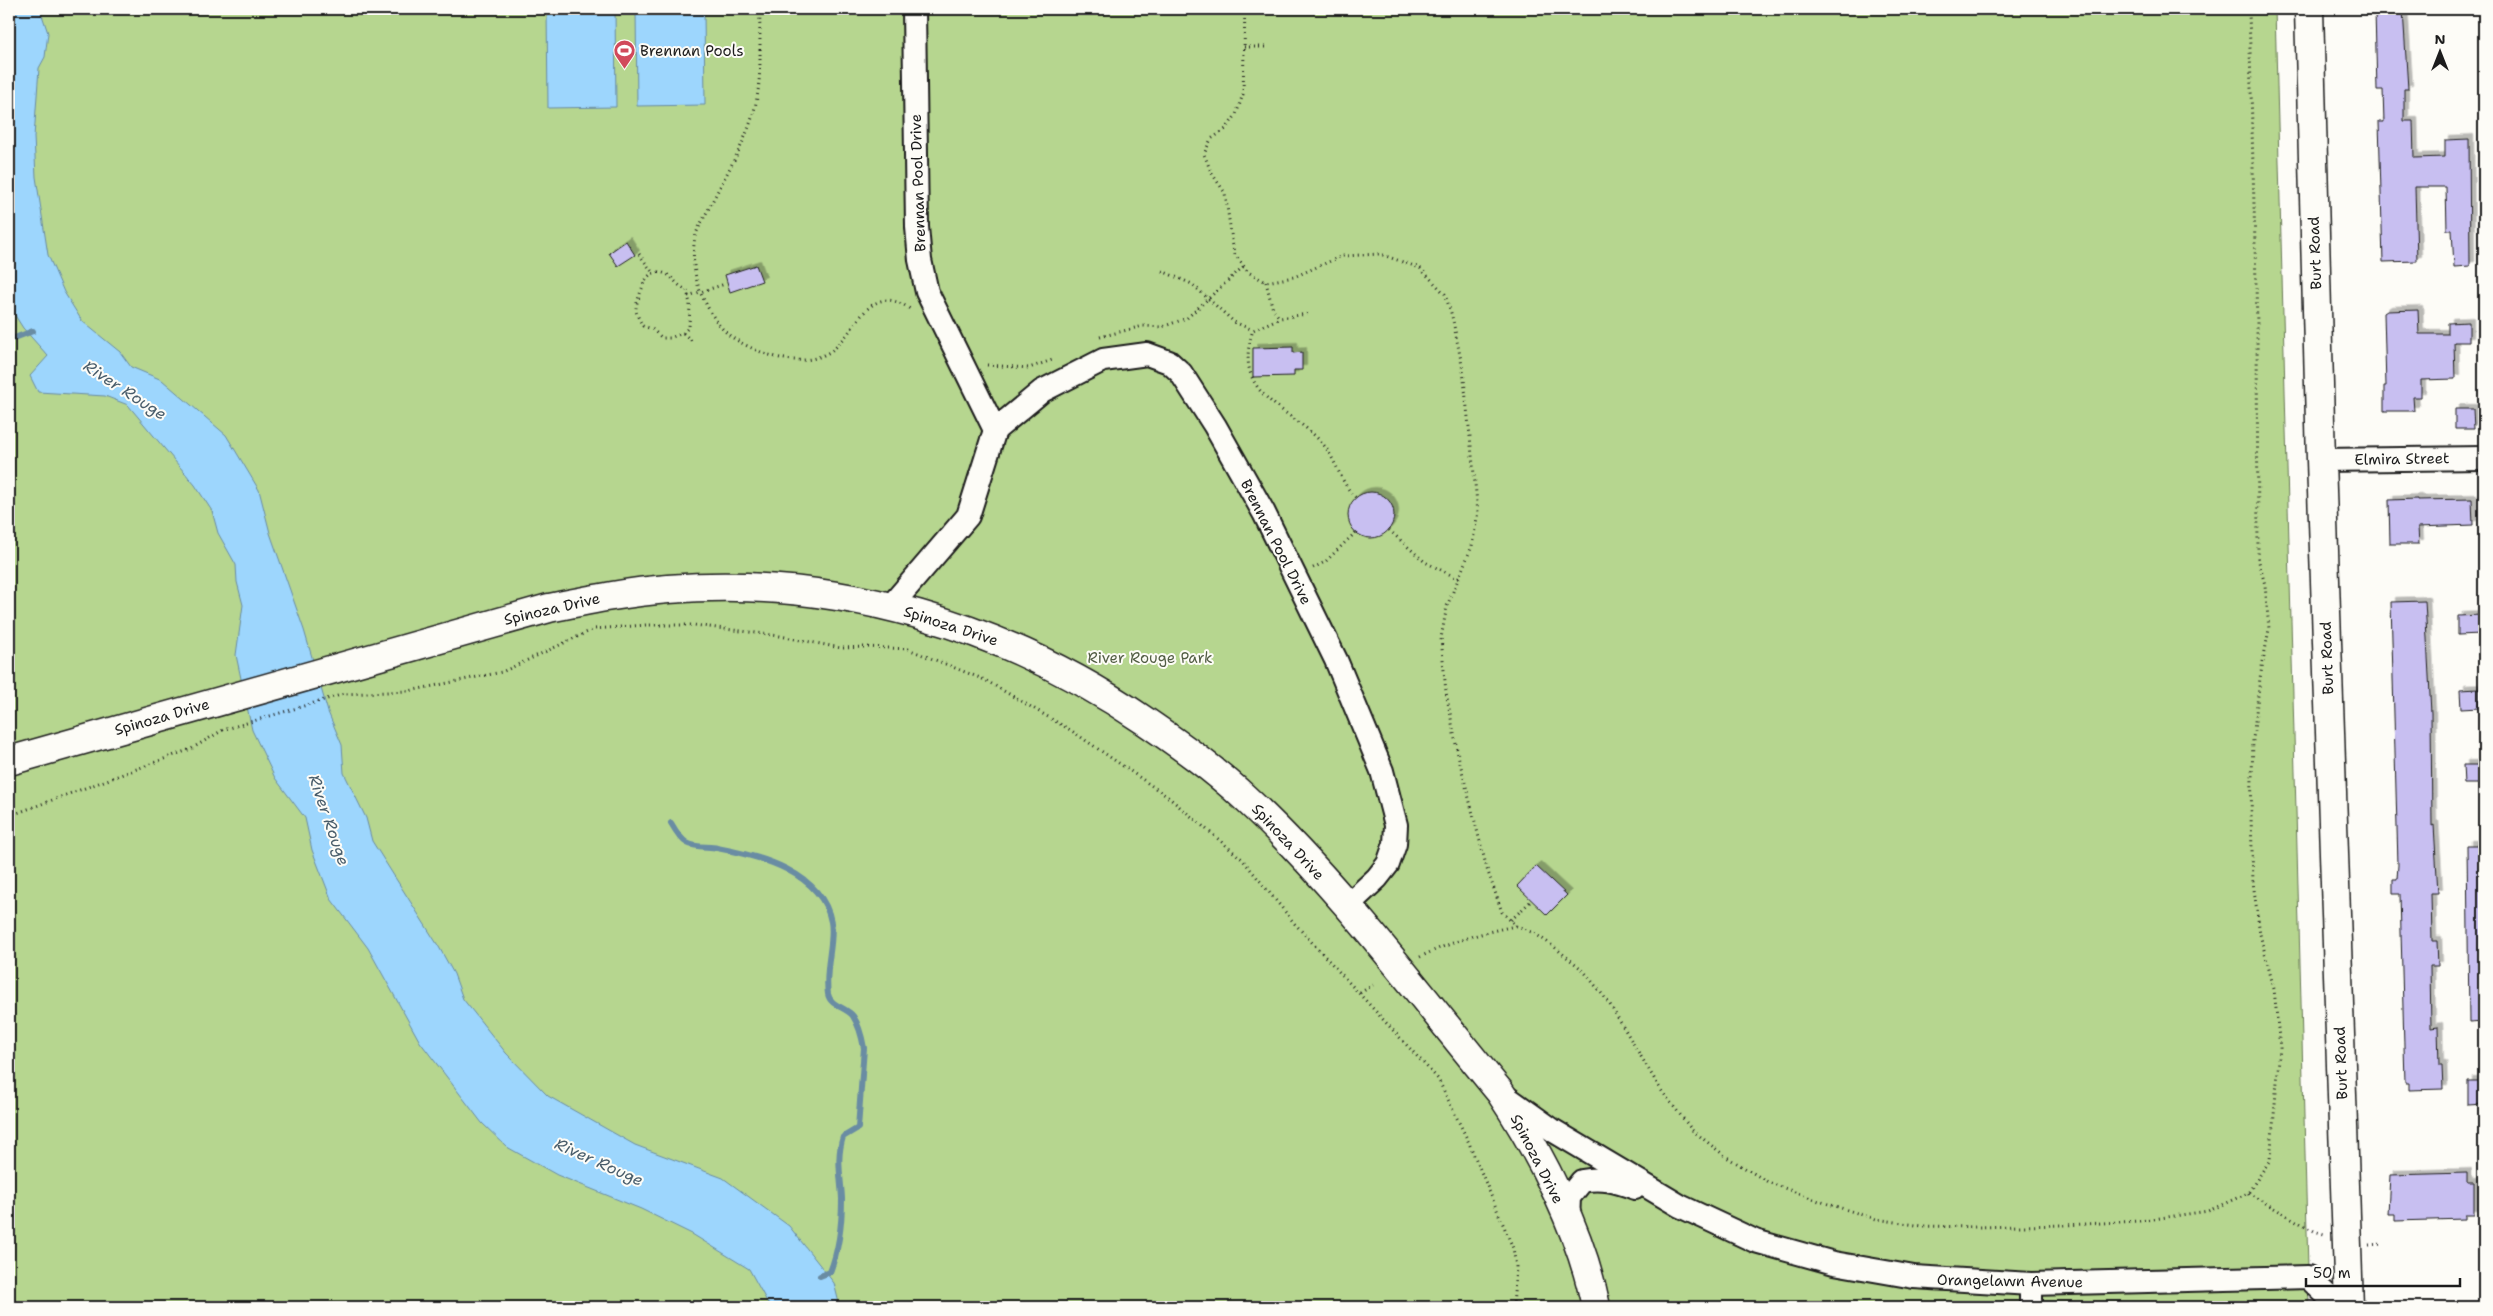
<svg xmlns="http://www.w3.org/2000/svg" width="2493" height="1316" font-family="'Shantell Sans',sans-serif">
  <defs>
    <filter id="shadow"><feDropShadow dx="4.5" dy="-4.5" stdDeviation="0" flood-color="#0004"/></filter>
  </defs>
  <rect width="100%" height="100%" fill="#fdfcf7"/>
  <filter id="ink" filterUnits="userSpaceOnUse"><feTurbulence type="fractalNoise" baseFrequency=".02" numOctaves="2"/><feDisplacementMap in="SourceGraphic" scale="10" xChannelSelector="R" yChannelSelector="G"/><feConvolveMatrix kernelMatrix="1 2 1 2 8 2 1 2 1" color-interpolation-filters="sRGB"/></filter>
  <g filter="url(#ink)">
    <polygon fill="#b6d68f" stroke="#697956" points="9,9 2275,9 2309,1307 9,1307"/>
    <g fill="#9dd6fd" stroke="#698ca3">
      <polygon points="9,9 40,9 48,33 45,57 39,68 34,137 36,177 48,255 64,292 82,321 120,352 131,367 162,380 226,435 259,490 270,533 304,630 328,712 342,745 344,773 366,818 372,841 439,947 454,974 463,999 506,1053 548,1096 635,1145 723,1178 789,1226 834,1283 840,1307 770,1307 749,1269 692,1234 641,1209 557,1175 507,1147 482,1123 420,1042 368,948 331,899 312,850 305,818 275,778 252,730 236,655 243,605 237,582 236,565 218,533 212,511 195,485 128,405 105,396 38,392 30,376 48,356 23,328 9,306"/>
      <polygon points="547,9 615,9 616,107 548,108"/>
      <polygon points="636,9 704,9 705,105 637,106"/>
    </g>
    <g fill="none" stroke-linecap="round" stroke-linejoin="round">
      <g stroke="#698ca3" stroke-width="6">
        <polyline points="9,340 33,331"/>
        <path d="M671,823C675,830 680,839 687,843C695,848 709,846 717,848C760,856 822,872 831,922C835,941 824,969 828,994C830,1006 846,1007 853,1016C859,1025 862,1037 864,1048L858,1128L843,1137C836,1158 841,1177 842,1199C842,1224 839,1249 830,1272L820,1276"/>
      </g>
    </g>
    <g fill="#c8bff1" stroke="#1c1c1c" filter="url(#shadow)">
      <polygon points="2403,10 2408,89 2404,89 2404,121 2413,121 2414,158 2445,157 2445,140 2469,139 2470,266 2454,267 2452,230 2447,230 2446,187 2415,187 2417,261 2383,262 2379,122 2384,122 2383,90 2377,90 2375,11"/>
      <polygon points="626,241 635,255 618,266 609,253"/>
      <polygon points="756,265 762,281 730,292 725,275"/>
      <polygon points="2418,310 2419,334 2448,334 2448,323 2469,322 2469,342 2454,342 2455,379 2421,380 2421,397 2413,397 2414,411 2384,411 2384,386 2386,386 2384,313 2387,311"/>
      <polygon points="1293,347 1293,353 1302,352 1302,370 1294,370 1294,376 1253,377 1253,348"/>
      <polygon points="2455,409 2473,409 2474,429 2455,429"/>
      <circle cx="1371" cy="515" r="23"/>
      <polygon points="2417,499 2417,500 2472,499 2473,525 2418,527 2419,544 2390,544 2389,500"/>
      <polygon points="2425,601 2431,713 2432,826 2434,825 2438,893 2431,893 2432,941 2437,941 2438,966 2430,966 2431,1028 2438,1027 2439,1065 2442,1065 2443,1089 2409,1090 2409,1083 2405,1083 2400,894 2393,894 2393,879 2397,879 2398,865 2391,602"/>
      <polygon points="2481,615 2481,634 2458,635 2458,616"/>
      <polygon points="2479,689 2479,708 2461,709 2460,690"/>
      <polygon points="2463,765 2483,765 2484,784 2464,784"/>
      <polygon points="2467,845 2484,845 2484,1021 2469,1022"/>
      <polygon points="1536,866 1567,895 1547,915 1517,886"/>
      <polygon points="2468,1081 2484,1081 2484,1104 2468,1105"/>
      <polygon points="2467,1173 2467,1182 2474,1182 2474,1215 2465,1215 2465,1219 2395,1221 2395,1214 2388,1214 2390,1175"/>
    </g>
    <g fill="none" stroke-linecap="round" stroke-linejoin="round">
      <defs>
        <g id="street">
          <polyline points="914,9 917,227 920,260 927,292 995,430 1042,391 1103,360 1147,354 1169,362 1181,373 1215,426 1264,513 1336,660 1382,771 1396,825 1395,844 1388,864 1377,878 1347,906"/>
          <polyline points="2321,460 2484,458"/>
          <polyline points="890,607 968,516 995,430"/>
          <polyline points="1505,1096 1554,1131 1680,1206 1755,1241 1834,1263 1914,1277 2031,1284 2308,1277 2339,1307"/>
          <path d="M1568,1221L1569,1197L1582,1181C1602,1177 1616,1181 1635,1188"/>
          <polyline points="2031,1284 2031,1307"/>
        </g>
        <g id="secondary">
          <polyline points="2309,9 2321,460 2349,1307"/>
          <path d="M9,761L549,608C589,600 628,592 668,589C838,575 1006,626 1145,721C1180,745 1214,769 1245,798C1340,886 1418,993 1500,1092C1541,1154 1582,1234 1596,1307"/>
        </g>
      </defs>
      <use href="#street" stroke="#1c1c1c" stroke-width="26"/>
      <use href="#secondary" stroke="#1c1c1c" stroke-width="31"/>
      <g stroke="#1c1c1c" stroke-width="3" stroke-dasharray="1 4" stroke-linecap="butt">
        <path d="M760,9C759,42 763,79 754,111C744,147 724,177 708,210C704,218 699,226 696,234C690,256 695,285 706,304C714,319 723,333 738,341C765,356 802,370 831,351C857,333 868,279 910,309"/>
        <polyline points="1245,9 1243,94 1236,115 1226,129 1211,139 1204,154 1211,172 1225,193 1234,253 1248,272 1266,282 1294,277 1342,256 1380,254 1420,268 1445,294 1452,316 1463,370 1478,512 1472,546 1447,606 1441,638 1446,692 1458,755 1487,869 1502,912 1516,926 1534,933 1553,946 1583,970 1609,1003 1661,1090 1692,1130 1725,1156 1768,1182 1819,1201 1876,1219 1922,1226 1976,1227 2064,1225 2140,1221 2208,1211 2248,1193 2270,1160 2280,1048 2274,989 2260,934 2253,882 2251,817 2253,739 2260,678 2269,629 2265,585 2258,558 2257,324 2249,9"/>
        <polyline points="1244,47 1267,47"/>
        <polyline points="639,254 653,273"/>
        <polyline points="1162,271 1192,284 1234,322 1253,330"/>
        <path d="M658,272C673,273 674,285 687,290L690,304L689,327L683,333L670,338H662L652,329L643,326C633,309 635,309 641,291C644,284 644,280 651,274Z"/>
        <polyline points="1266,282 1273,310 1280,318"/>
        <polyline points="688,296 725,284"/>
        <path d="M1307,314L1280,318L1253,330C1231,397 1288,405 1322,443C1337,460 1340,483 1356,498"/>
        <polyline points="683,333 693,342"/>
        <polyline points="1100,337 1143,326 1162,327 1187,318 1244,266"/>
        <polyline points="987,365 1029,368 1052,360"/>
        <polyline points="1389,530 1425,562 1459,579"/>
        <polyline points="1313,568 1325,562 1356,532"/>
        <polyline points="9,816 191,749 223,730 344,694 409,691 502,672 594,629 646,625 694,625 780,636 841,648 866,647 908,649 985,680 1072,731 1168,797 1242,859 1295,924 1438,1079 1469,1143 1513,1248 1516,1267 1513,1307"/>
        <polyline points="1511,920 1532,900"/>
        <path d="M1420,957C1451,942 1482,932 1516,926"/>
        <polyline points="1360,993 1373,985"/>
        <polyline points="2248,1193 2314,1231 2324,1234"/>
        <polyline points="2369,1245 2382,1244"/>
      </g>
      <use href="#street" stroke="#fdfcf7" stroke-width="22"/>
      <use href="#secondary" stroke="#fdfcf7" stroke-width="28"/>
    </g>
  </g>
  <defs>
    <symbol id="stadium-pin" viewBox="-11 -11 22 30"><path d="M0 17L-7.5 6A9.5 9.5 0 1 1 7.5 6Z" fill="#d1495b" stroke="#fdfcf7"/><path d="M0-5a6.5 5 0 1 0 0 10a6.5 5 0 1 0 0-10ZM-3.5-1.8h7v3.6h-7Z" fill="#fff"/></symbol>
  </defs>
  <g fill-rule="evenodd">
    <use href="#stadium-pin" x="612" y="38" width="25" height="34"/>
  </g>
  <g text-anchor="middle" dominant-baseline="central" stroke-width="4" stroke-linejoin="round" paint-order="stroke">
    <g font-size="15" fill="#1c1c1c" stroke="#fdfcf7" text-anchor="start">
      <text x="640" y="51">Brennan Pools</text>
    </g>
    <g font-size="15" fill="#1c1c1c" stroke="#fdfcf7">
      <text transform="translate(918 183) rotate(-92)">Brennan Pool Drive</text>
      <text transform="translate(2315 253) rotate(-92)">Burt Road</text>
      <text transform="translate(2402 459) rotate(-1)">Elmira Street</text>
      <text transform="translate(1276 542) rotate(63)">Brennan Pool Drive</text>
      <text transform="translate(552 609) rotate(-13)">Spinoza Drive</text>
      <text transform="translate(951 626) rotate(18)">Spinoza Drive</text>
      <text transform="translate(2327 658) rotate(-92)">Burt Road</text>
      <text transform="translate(162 717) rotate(-16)">Spinoza Drive</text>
      <text transform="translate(1288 842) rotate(47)">Spinoza Drive</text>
      <text transform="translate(2341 1063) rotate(-92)">Burt Road</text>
      <text transform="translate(1537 1159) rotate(63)">Spinoza Drive</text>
      <text transform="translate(2010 1281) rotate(1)">Orangelawn Avenue</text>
    </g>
    <g font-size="15" fill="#525d44" stroke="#fdfcf7">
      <text x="1150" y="658">River Rouge Park</text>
    </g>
    <g font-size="16" font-style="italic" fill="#495d6b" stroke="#fdfcf7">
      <text transform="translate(125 390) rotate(33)">River Rouge</text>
      <text transform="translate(329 820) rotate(71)">River Rouge</text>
      <text transform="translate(599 1162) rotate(24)">River Rouge</text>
    </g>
  </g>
  <rect width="2493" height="1316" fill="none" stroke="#fdfcf7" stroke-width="30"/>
  <rect x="15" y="15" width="2463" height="1286" fill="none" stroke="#1c1c1c" stroke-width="2" filter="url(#ink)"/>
  <g transform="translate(2440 52)" stroke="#fdfcf7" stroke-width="4" paint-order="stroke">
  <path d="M0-4L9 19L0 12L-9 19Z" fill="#1c1c1c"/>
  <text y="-8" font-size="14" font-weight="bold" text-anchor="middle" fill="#1c1c1c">N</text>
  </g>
  <path d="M2306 1278v8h154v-8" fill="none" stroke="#1c1c1c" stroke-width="2.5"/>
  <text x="2313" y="1278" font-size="15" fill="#1c1c1c" stroke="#fdfcf7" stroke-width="4" paint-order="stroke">50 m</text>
</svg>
